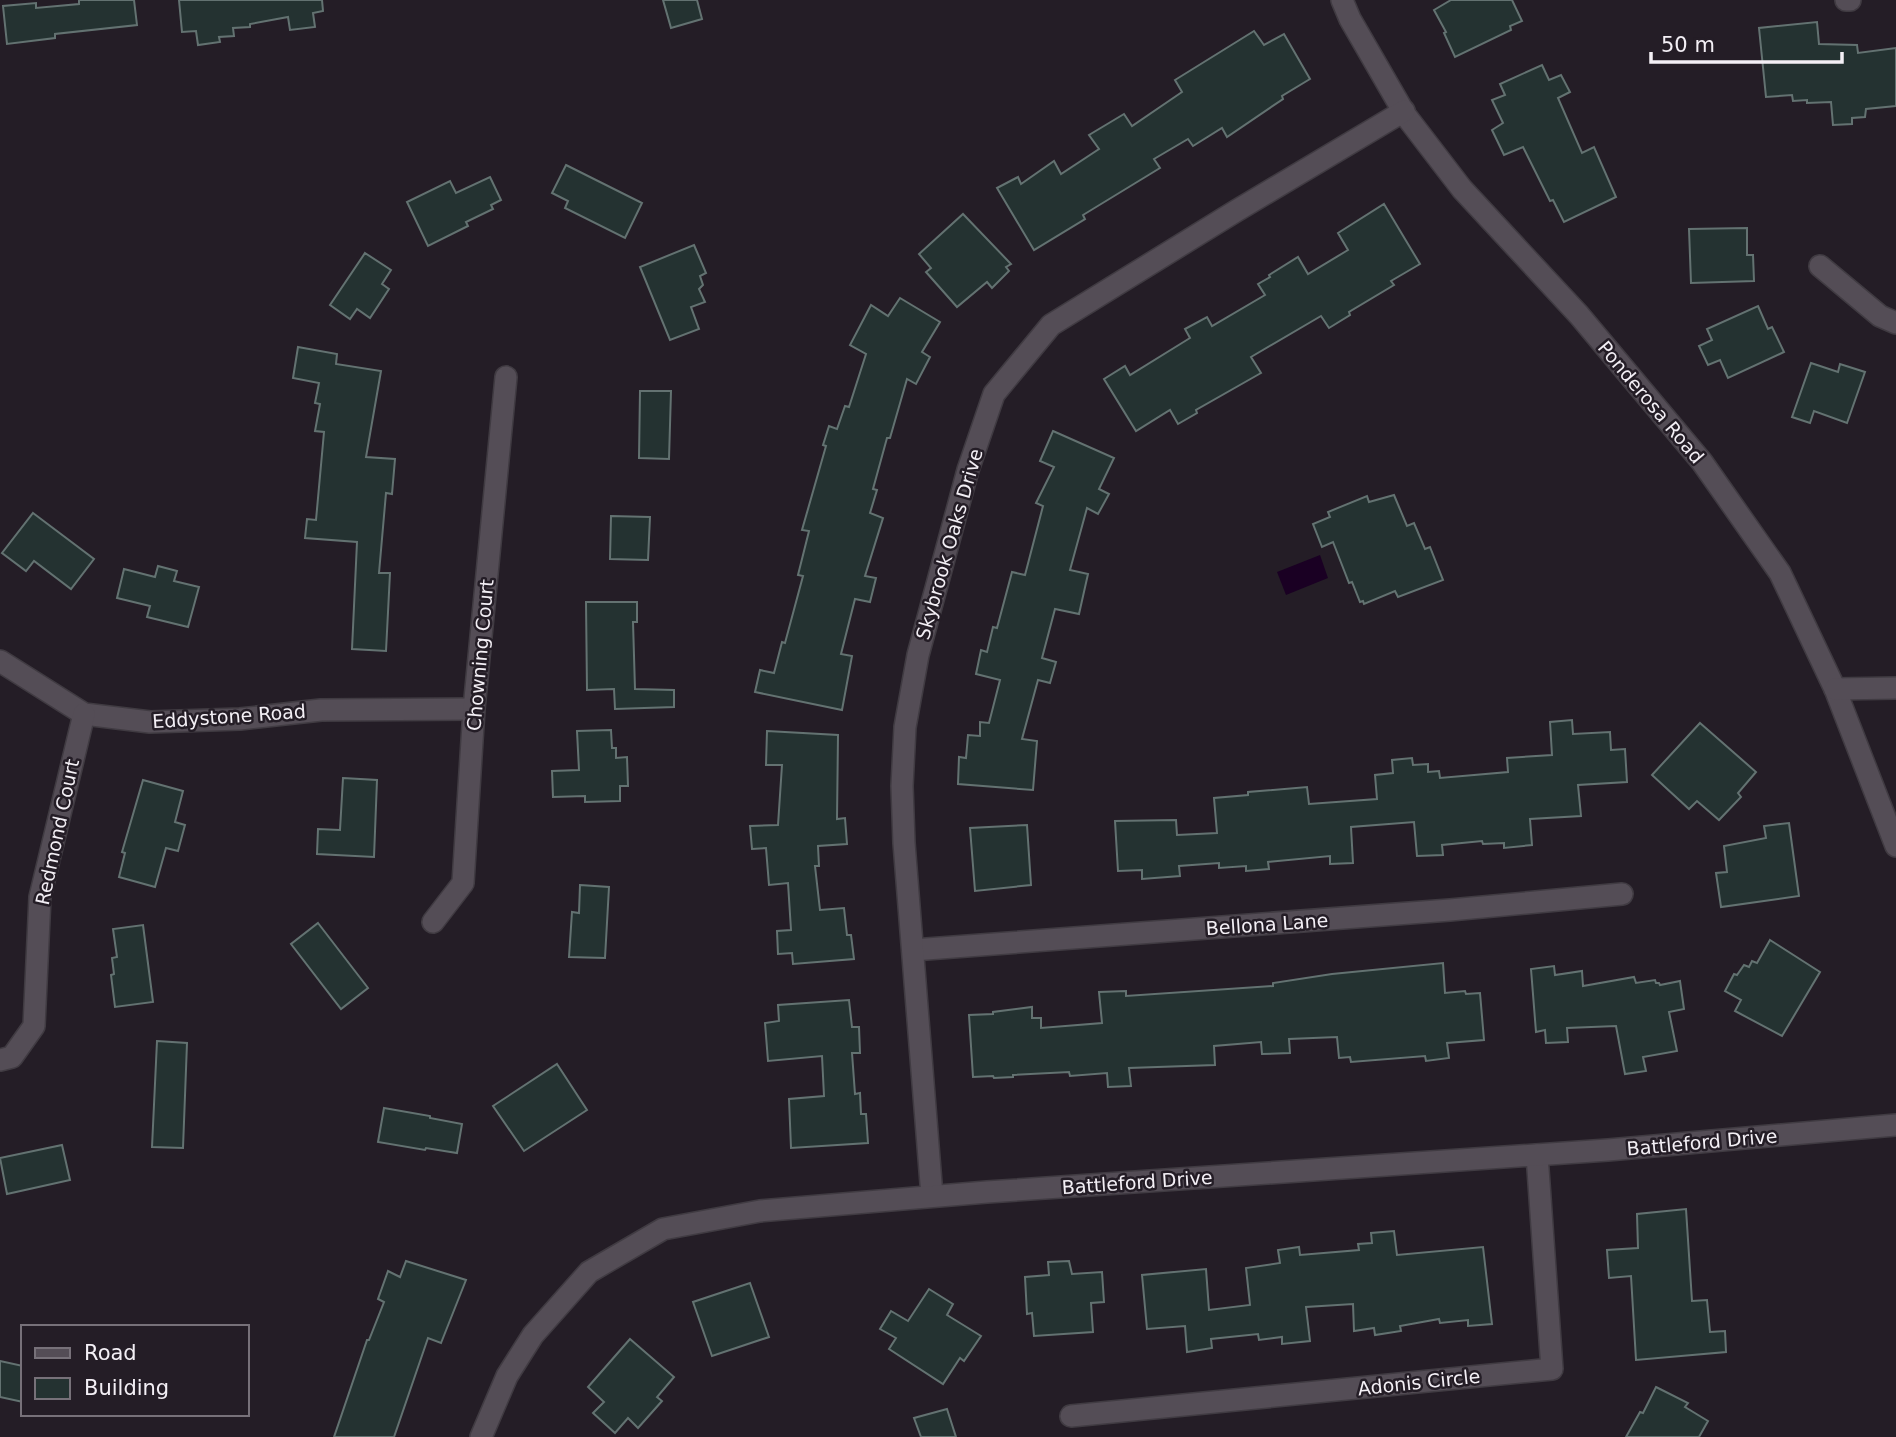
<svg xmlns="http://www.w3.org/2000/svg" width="1896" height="1437" font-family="'DejaVu Sans',sans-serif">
  <rect width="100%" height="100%" fill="#241d26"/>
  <polygon fill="#1a0023" points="1320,555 1328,578 1286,595 1277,572"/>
  <g fill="#243231" stroke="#637271" stroke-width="2">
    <polygon points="79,0 134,0 137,25 55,34 55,38 7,44 3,6 36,3 36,8 79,4"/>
    <polygon points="179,0 322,0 323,11 313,13 315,27 290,30 288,17 250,24 250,27 233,28 234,36 219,37 220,42 198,45 196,31 182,32"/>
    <polygon points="663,0 697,0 702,19 671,28"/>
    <polygon points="1451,0 1512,0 1522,21 1510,26 1511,30 1455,57 1444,33 1446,32 1434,10"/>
    <polygon points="1817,22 1819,44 1857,45 1858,53 1896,48 1896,106 1866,109 1865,117 1852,118 1852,124 1833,125 1831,102 1807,103 1807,100 1793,101 1792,95 1766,97 1759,28"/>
    <polygon points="1254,31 1264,45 1284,34 1310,79 1282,96 1283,99 1227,137 1222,128 1193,146 1188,139 1154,159 1160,168 1083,215 1085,219 1034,250 997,188 1018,177 1021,184 1054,161 1061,174 1099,149 1089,135 1124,114 1132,126 1182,92 1175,80"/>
    <polygon points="1542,65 1549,80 1561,75 1570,92 1558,98 1582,153 1594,147 1616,197 1564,222 1553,200 1550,201 1523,147 1504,155 1492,130 1503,123 1492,100 1505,95 1500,84"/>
    <polygon points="566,165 642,203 625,238 565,208 568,201 552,193"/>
    <polygon points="490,177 501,200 491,205 493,209 466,222 468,226 428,246 407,202 450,181 456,193"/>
    <polygon points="1384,204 1420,264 1391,281 1394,285 1349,312 1350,315 1329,328 1321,316 1251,357 1261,373 1196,410 1197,413 1178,424 1170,410 1136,431 1104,379 1125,366 1130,375 1190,338 1185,329 1207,317 1212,326 1265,295 1258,284 1270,277 1269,275 1298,257 1308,274 1348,250 1338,233"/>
    <polygon points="963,214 1011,264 1006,267 1009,271 992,288 987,282 957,307 926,272 931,268 919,254"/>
    <polygon points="1747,228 1747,255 1753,255 1754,281 1691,283 1689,229"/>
    <polygon points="694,245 706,273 700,276 703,285 699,289 705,302 691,307 699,329 670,340 640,267"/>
    <polygon points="365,253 391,270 382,284 389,289 370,318 357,309 350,319 330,305"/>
    <polygon points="900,298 940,322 922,352 930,357 916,384 907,379 890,438 887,438 873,489 877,490 870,513 883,518 865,576 876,578 870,602 855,599 841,654 852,656 842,710 755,692 760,670 774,673 782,642 785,643 803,576 798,575 809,531 802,530 826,446 823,445 829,426 837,429 845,406 849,407 866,354 850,345 871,305 888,316"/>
    <polygon points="1758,306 1768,329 1772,327 1784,352 1728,378 1720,360 1708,365 1699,346 1712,340 1707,329"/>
    <polygon points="298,347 337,354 336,364 381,371 366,457 395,459 392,494 386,493 379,573 390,573 386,651 352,649 357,542 305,538 307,519 316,520 324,432 315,431 320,404 315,403 319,383 293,378"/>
    <polygon points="1811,363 1838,372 1840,364 1865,372 1847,423 1814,411 1810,423 1792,417"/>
    <polygon points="640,391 671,391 669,459 639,458"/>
    <polygon points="1053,431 1114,458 1099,489 1109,494 1098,514 1087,508 1070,570 1088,574 1079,614 1055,609 1042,658 1056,662 1050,683 1038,680 1022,739 1037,741 1033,790 958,784 959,757 966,758 968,735 980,736 980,722 989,723 1000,680 976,674 981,650 987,652 993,627 997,628 1012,572 1025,575 1043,506 1036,503 1054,467 1040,461"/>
    <polygon points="1394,495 1407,526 1414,523 1425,549 1430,547 1443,580 1398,597 1395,591 1364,604 1363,601 1360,602 1352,582 1349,583 1333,542 1322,547 1313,524 1330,517 1328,512 1367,496 1369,502"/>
    <polygon points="33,513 94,559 71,589 34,561 26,571 2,553"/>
    <polygon points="611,516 650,517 648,560 610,559"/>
    <polygon points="158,566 177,571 174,581 199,587 188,627 147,617 150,606 117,598 124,569 155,577"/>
    <polygon points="586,602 637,602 637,622 633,622 635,689 674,690 674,707 615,709 614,689 587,690"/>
    <polygon points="1572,720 1573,734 1610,732 1611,750 1625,749 1627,782 1578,785 1581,816 1530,819 1532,845 1504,848 1504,843 1483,844 1482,841 1442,845 1443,855 1417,856 1414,822 1351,827 1353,863 1330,864 1330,856 1268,862 1269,869 1246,871 1246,866 1219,868 1219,863 1179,866 1180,876 1142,879 1142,870 1118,871 1115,821 1176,820 1177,835 1217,833 1214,798 1248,795 1248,792 1307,787 1309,804 1377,799 1375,775 1393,773 1392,760 1412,758 1413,765 1428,764 1428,772 1439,771 1440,778 1508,772 1507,758 1552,755 1550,722"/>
    <polygon points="1700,723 1756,772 1738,793 1741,797 1719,820 1697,801 1689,809 1652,775"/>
    <polygon points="611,730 612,748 616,748 616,758 627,757 628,786 620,786 620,801 585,802 585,796 553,797 552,771 579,770 577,731"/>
    <polygon points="767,731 838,735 837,819 845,818 847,844 818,846 819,866 815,866 820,910 844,908 847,935 851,935 854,959 793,964 792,953 778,954 777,931 791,930 788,883 769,885 766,848 752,849 750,826 778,825 782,765 766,765"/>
    <polygon points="343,778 377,780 374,857 317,854 318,829 340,830"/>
    <polygon points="143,780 183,791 175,822 185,825 178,851 166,848 155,887 119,877 125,853 122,852"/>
    <polygon points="1789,823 1799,896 1721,907 1716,873 1727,872 1724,846 1766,838 1764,826"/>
    <polygon points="1027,825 1031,885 975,891 970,828"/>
    <polygon points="580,885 609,887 605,958 569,957 572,912 579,913"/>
    <polygon points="318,923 368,988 341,1009 291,944"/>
    <polygon points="143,925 153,1002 115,1007 111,975 114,974 112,958 117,957 113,929"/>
    <polygon points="1770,940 1820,972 1782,1036 1735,1011 1741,1000 1725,991 1734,974 1737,975 1744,965 1749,967 1752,961 1757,963"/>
    <polygon points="1443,963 1445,993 1465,991 1466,994 1480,993 1484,1040 1447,1043 1449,1058 1426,1061 1425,1056 1351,1062 1350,1057 1339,1058 1337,1037 1289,1039 1290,1053 1262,1054 1261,1042 1214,1046 1215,1065 1129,1068 1131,1086 1108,1087 1107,1073 1070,1076 1069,1072 1013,1075 1013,1077 994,1078 993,1076 973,1077 969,1015 993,1014 993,1012 1032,1007 1032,1018 1041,1018 1041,1028 1102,1023 1099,992 1126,991 1126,996 1273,986 1273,983 1332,974"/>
    <polygon points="1554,966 1555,975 1582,971 1583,986 1634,977 1636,983 1655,980 1656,983 1659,983 1660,985 1680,981 1684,1009 1669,1012 1677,1051 1643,1057 1646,1071 1625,1074 1616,1026 1567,1028 1568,1042 1546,1043 1545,1030 1536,1032 1531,969"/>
    <polygon points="849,1000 852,1027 859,1027 860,1053 852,1053 855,1094 860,1093 861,1114 866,1114 868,1143 791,1148 789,1099 824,1096 822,1056 768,1061 765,1023 779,1021 778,1005"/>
    <polygon points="157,1041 187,1043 183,1148 152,1147"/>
    <polygon points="557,1064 587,1110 524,1151 493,1106"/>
    <polygon points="384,1108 430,1116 430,1118 462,1124 457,1153 426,1148 425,1150 378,1142"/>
    <polygon points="62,1145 70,1180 7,1194 0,1158"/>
    <polygon points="1686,1209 1692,1301 1707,1300 1710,1332 1725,1331 1726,1352 1636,1360 1631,1276 1609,1278 1607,1250 1638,1248 1637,1214"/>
    <polygon points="1394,1231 1397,1255 1483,1247 1492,1324 1468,1326 1468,1320 1440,1323 1439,1319 1400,1326 1401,1331 1375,1335 1374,1328 1354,1331 1353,1304 1306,1307 1310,1341 1282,1344 1282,1337 1259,1340 1258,1334 1211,1339 1212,1348 1187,1352 1185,1326 1147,1329 1142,1275 1206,1269 1209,1310 1250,1305 1246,1268 1280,1263 1278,1250 1299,1247 1300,1255 1359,1250 1358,1244 1372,1243 1371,1233"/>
    <polygon points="406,1261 466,1280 441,1343 428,1338 394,1437 334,1437 367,1340 369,1340 384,1302 378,1299 388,1271 400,1277"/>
    <polygon points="1069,1261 1072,1274 1102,1272 1104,1302 1091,1303 1093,1332 1034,1336 1032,1313 1027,1314 1025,1277 1049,1275 1048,1262"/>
    <polygon points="750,1283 769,1337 712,1356 693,1302"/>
    <polygon points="929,1289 953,1304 947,1315 981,1336 964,1361 960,1358 943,1384 889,1349 896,1338 880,1329 891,1311 908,1321"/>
    <polygon points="630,1339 674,1377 657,1397 662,1401 638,1428 628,1418 615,1433 593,1413 604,1402 588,1387"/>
    <polygon points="0,1361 23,1366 23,1402 0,1397"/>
    <polygon points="1656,1387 1688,1403 1685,1407 1708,1421 1699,1437 1626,1437 1640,1412 1643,1413"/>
    <polygon points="947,1409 956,1437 921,1437 914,1418"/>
  </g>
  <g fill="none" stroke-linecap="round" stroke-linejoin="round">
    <defs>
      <g id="minor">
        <polyline points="1342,0 1350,19 1406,116 1462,189 1579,315 1702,462 1780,573 1835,689 1896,846"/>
        <polyline points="1846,0 1850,0"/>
        <polyline points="1820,266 1880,316 1896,323"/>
        <polyline points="0,661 84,714 150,722 240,719 321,710 474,709"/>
        <polyline points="1835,689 1896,688"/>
        <polyline points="433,922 463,883 474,709 506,377"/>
        <polyline points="913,950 1450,910 1622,894"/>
        <polyline points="0,1060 12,1057 34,1026 40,897 84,714"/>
        <polyline points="932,1196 904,843 902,786 905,727 918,655 968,470 994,394 1051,325 1236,211 1404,111"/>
        <polyline points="1071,1416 1552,1369 1537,1155"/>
        <polyline points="481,1437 507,1376 533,1335 589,1272 663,1229 760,1211 987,1192 1608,1150 1896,1125"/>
      </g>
    </defs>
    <use href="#minor" stroke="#403b42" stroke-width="24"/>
    <use href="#minor" stroke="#544d56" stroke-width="21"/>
  </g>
  <g text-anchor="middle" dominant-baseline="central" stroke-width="5" stroke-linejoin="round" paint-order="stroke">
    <g font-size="19" fill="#f3eff5" stroke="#241d26">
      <text transform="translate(1651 402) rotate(50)">Ponderosa Road</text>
      <text transform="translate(949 544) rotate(-74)">Skybrook Oaks Drive</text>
      <text transform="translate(480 655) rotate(-85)">Chowning Court</text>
      <text transform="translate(229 716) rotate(-4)">Eddystone Road</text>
      <text transform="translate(57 832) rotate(-78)">Redmond Court</text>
      <text transform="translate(1267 924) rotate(-4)">Bellona Lane</text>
      <text transform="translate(1702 1142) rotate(-5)">Battleford Drive</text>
      <text transform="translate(1137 1182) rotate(-4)">Battleford Drive</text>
      <text transform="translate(1419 1382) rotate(-6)">Adonis Circle</text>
    </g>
  </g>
  <rect x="21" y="1325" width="228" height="91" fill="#241d26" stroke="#777179" stroke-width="2"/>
  <rect x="35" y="1348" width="35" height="10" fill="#544d56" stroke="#777179" stroke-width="2"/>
  <text x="84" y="1360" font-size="21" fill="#f3eff5">Road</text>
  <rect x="35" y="1378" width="35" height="21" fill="#243231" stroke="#777179" stroke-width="2"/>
  <text x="84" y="1395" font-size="21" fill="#f3eff5">Building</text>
  <path d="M1651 52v10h191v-10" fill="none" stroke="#f3eff5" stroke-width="3.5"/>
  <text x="1661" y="52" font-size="21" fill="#f3eff5" stroke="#241d26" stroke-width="5" paint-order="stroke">50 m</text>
</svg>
